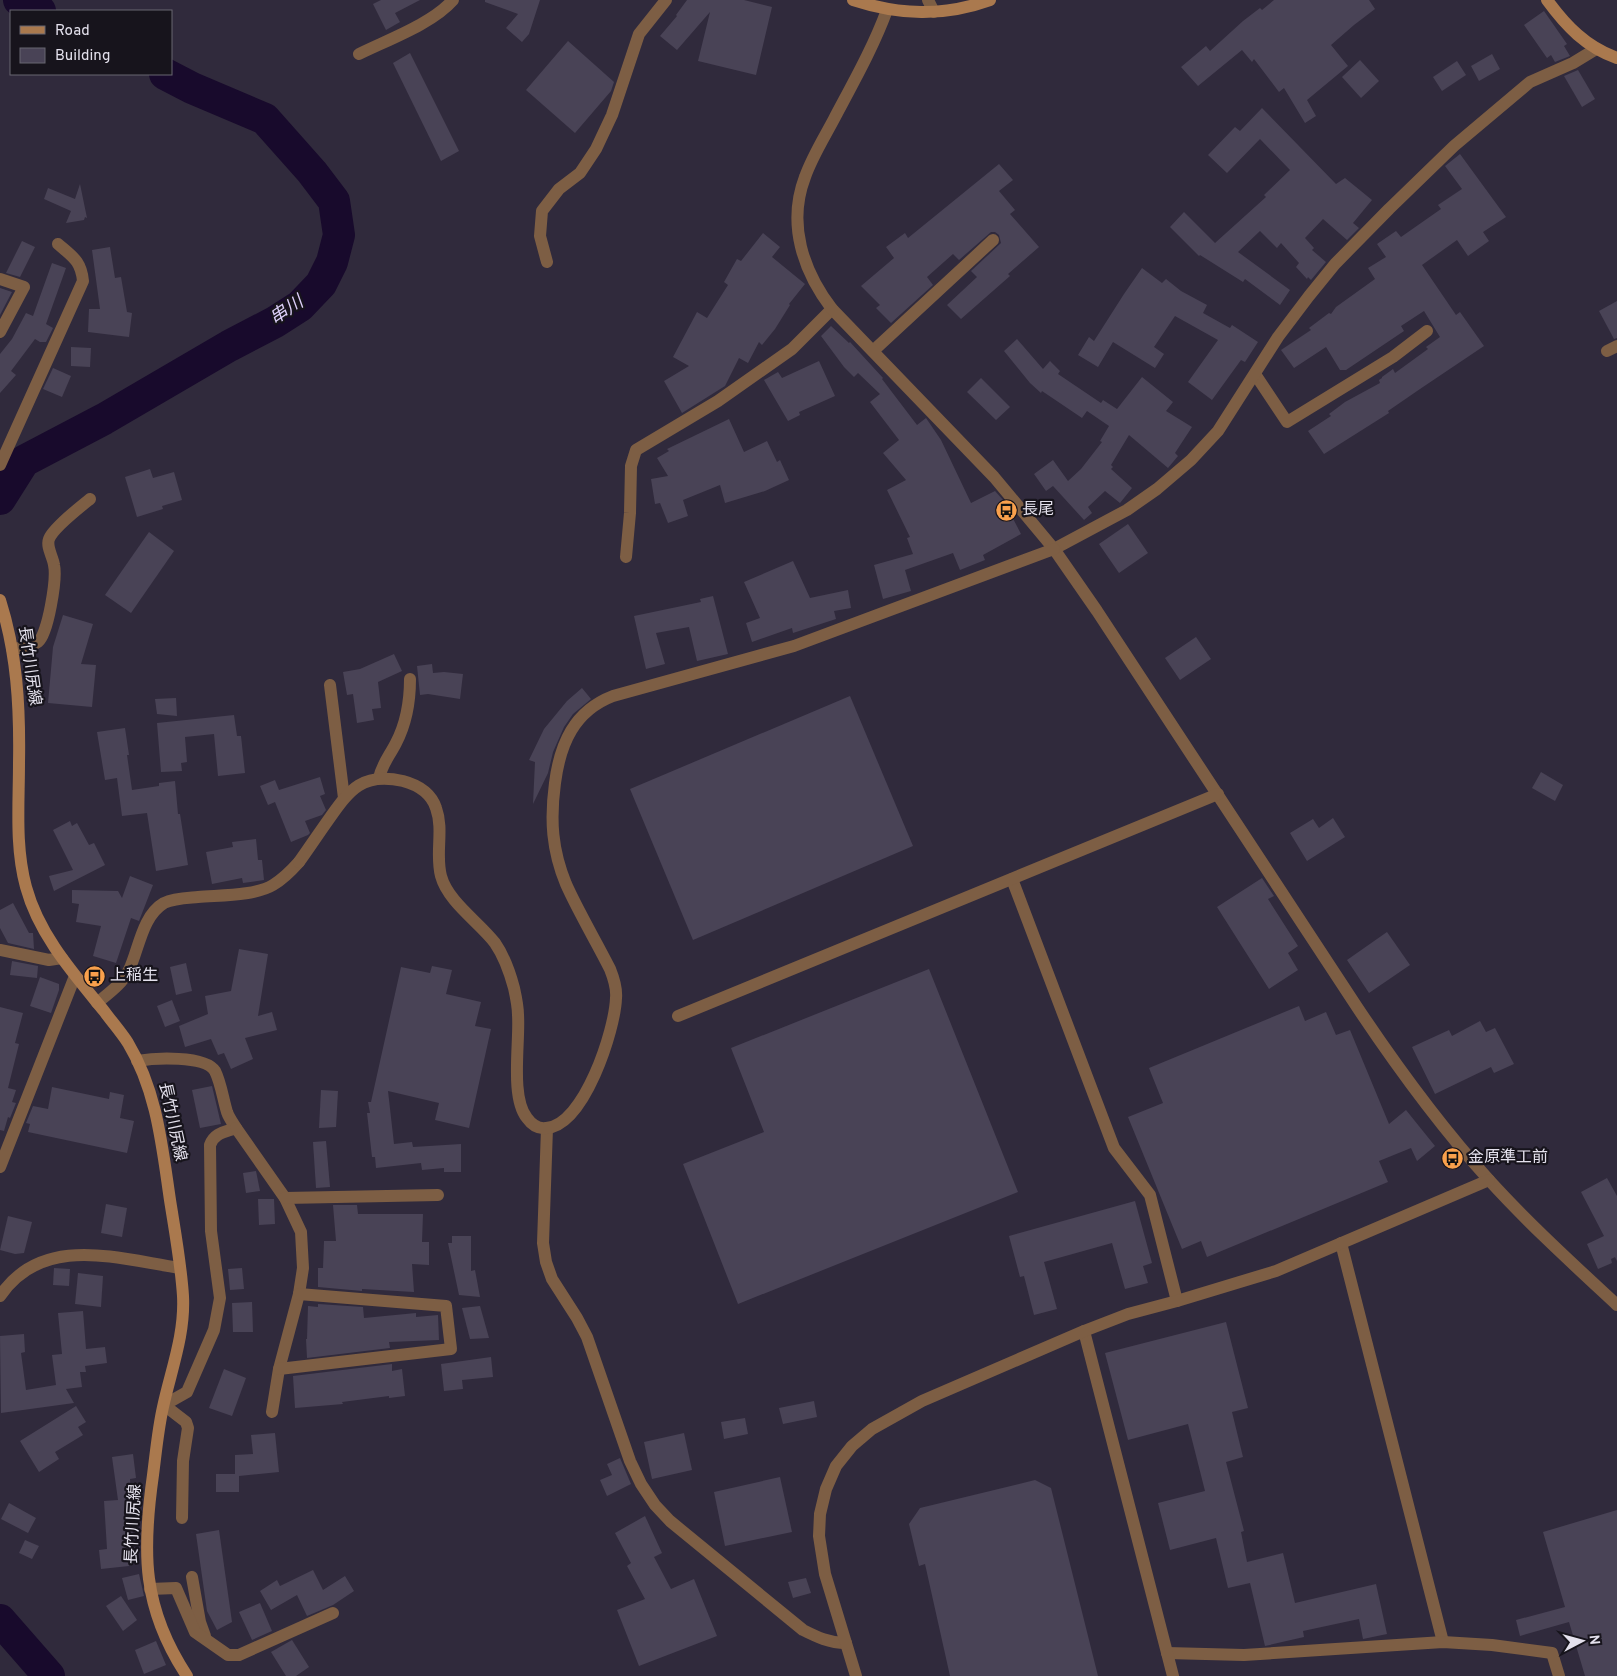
<svg xmlns="http://www.w3.org/2000/svg" width="1617" height="1676" font-family="Overpass,'Noto Sans JP',sans-serif">
  <rect width="100%" height="100%" fill="#302a3c"/>
  <g fill="none" stroke-linecap="round" stroke-linejoin="round">
    <g stroke="#180a2c" stroke-width="32">
      <polyline points="19,0 40,11"/>
      <polyline points="0,499 24,461 104,419 229,346 275,322 300,306 321,284 332,262 339,235 334,201 312,172 265,119 192,88 165,74"/>
      <polyline points="0,1620 49,1676"/>
    </g>
  </g>
  <g fill="#494356">
    <polygon points="381,0 420,0 395,13 400,22 386,30 373,4"/>
    <polygon points="485,0 540,0 529,34 522,42 506,28 518,14 485,2"/>
    <polygon points="687,0 744,0 772,7 756,75 698,61 710,12 677,50 660,36 677,16 676,15"/>
    <polygon points="1274,0 1369,0 1375,9 1354,25 1331,45 1348,66 1307,100 1316,116 1305,123 1284,88 1279,92 1254,59 1252,62 1242,50 1198,86 1181,67 1206,46 1210,51 1243,21 1260,8 1262,10"/>
    <polygon points="1544,11 1567,44 1564,46 1570,56 1555,62 1551,55 1547,58 1524,25"/>
    <polygon points="568,41 614,82 611,91 575,133 526,90"/>
    <polygon points="410,53 459,151 441,161 393,63"/>
    <polygon points="1492,54 1500,69 1479,81 1471,66"/>
    <polygon points="1360,60 1379,81 1361,98 1342,77"/>
    <polygon points="1457,61 1466,75 1442,91 1433,77"/>
    <polygon points="1578,70 1595,99 1582,107 1564,76"/>
    <polygon points="1262,108 1336,184 1345,178 1372,200 1353,223 1359,228 1347,240 1323,219 1305,238 1314,248 1312,250 1326,262 1311,280 1308,277 1307,279 1296,267 1299,263 1281,243 1277,248 1260,231 1238,252 1290,290 1280,305 1245,279 1243,282 1200,255 1199,256 1170,227 1184,212 1215,243 1266,197 1264,195 1290,170 1260,139 1227,173 1208,155 1235,127 1240,131"/>
    <polygon points="1460,154 1506,217 1483,232 1489,241 1468,256 1457,240 1422,265 1456,315 1460,312 1484,346 1420,389 1388,411 1389,413 1324,454 1308,431 1331,416 1329,414 1345,402 1380,383 1379,380 1382,378 1382,377 1393,369 1395,373 1428,349 1426,347 1440,337 1424,311 1401,326 1404,331 1346,370 1340,370 1326,347 1294,368 1281,350 1311,330 1309,328 1329,313 1331,314 1336,307 1375,279 1368,268 1386,257 1377,244 1396,231 1401,237 1441,209 1438,205 1462,189 1445,166"/>
    <polygon points="999,164 1013,180 999,191 1015,210 1010,214 1039,247 1008,274 1010,276 961,319 947,305 977,277 971,271 1001,243 999,235 995,232 991,232 959,260 953,254 927,277 933,285 891,323 876,308 880,305 861,286 894,258 886,247 905,233 908,238"/>
    <polygon points="80,184 87,218 85,217 84,220 66,223 71,211 44,199 48,188 75,199"/>
    <polygon points="763,233 780,247 772,257 805,284 789,304 790,305 775,329 762,345 759,342 748,363 739,358 725,386 682,413 664,381 689,366 673,357 697,312 707,318 728,285 724,282 737,259 741,261"/>
    <polygon points="22,241 35,247 20,277 6,273"/>
    <polygon points="110,247 115,278 121,277 127,312 132,313 129,337 88,332 89,309 100,309 92,250"/>
    <polygon points="52,263 66,268 46,324 53,328 46,342 40,342 35,339 11,371 16,375 0,393 0,354 12,339 26,313 33,316"/>
    <polygon points="1142,268 1162,283 1166,279 1181,291 1207,305 1203,313 1230,328 1232,325 1258,342 1245,362 1241,360 1212,400 1188,382 1218,340 1175,316 1154,347 1164,354 1155,368 1113,342 1098,367 1078,355 1089,337 1094,341 1124,294"/>
    <polygon points="0,288 12,292 0,315"/>
    <polygon points="1617,301 1617,338 1614,339 1599,311"/>
    <polygon points="831,326 849,343 850,342 883,378 882,379 917,425 926,418 941,440 971,503 995,491 1004,501 1021,534 983,555 985,560 960,570 953,553 905,570 911,591 883,599 874,565 913,554 907,538 910,537 887,490 906,480 883,453 899,440 870,402 880,394 858,373 854,377 844,367 821,336"/>
    <polygon points="1017,339 1043,369 1050,361 1060,371 1058,374 1101,403 1103,400 1117,409 1142,377 1173,402 1166,411 1192,427 1175,453 1178,456 1168,468 1129,435 1111,465 1113,467 1111,469 1132,488 1120,503 1105,491 1088,507 1092,513 1084,520 1053,486 1046,491 1034,474 1053,460 1068,481 1081,469 1102,442 1100,441 1109,426 1087,411 1082,418 1042,391 1041,393 1030,383 1004,351"/>
    <polygon points="71,347 91,348 90,367 71,366"/>
    <polygon points="819,361 835,396 799,412 800,415 788,421 764,380 778,372 782,378"/>
    <polygon points="53,368 71,376 62,397 43,389"/>
    <polygon points="981,378 1010,407 996,420 967,392"/>
    <polygon points="729,419 744,452 767,441 777,462 780,460 789,480 765,491 725,503 720,485 683,500 688,516 668,523 660,503 655,504 651,479 668,476 657,458 669,451 667,449"/>
    <polygon points="150,469 153,478 174,472 182,500 162,506 163,509 137,517 125,477"/>
    <polygon points="1128,524 1148,553 1119,573 1099,544"/>
    <polygon points="149,532 174,551 131,613 105,595"/>
    <polygon points="793,561 810,598 848,590 851,608 834,611 836,619 793,633 792,628 752,642 746,623 760,618 744,582"/>
    <polygon points="713,596 728,654 697,661 689,627 656,633 665,664 646,669 634,616 701,602 700,599"/>
    <polygon points="63,615 93,624 81,664 96,665 92,707 48,703 53,647"/>
    <polygon points="1196,637 1211,659 1180,680 1165,658"/>
    <polygon points="394,654 402,671 378,682 381,708 372,709 374,720 357,723 353,694 347,695 343,672 360,669"/>
    <polygon points="432,664 433,673 444,672 463,674 460,699 428,694 420,695 417,666"/>
    <polygon points="582,688 591,699 573,714 564,727 553,752 548,773 533,804 535,762 529,760 544,729 567,701"/>
    <polygon points="850,696 913,846 693,940 630,789"/>
    <polygon points="176,698 177,716 157,714 155,699"/>
    <polygon points="234,715 237,736 241,736 245,773 218,776 214,734 185,737 187,762 181,763 182,771 161,772 157,723"/>
    <polygon points="125,728 129,755 127,755 132,790 159,786 159,783 175,781 178,814 180,814 188,865 156,871 147,813 122,816 117,778 105,780 97,732"/>
    <polygon points="1541,772 1563,785 1555,801 1532,788"/>
    <polygon points="320,777 325,794 320,796 326,810 322,815 305,821 310,833 308,835 291,842 275,802 268,805 260,786 275,780 279,790"/>
    <polygon points="1333,818 1345,837 1307,861 1290,833 1313,819 1319,828"/>
    <polygon points="70,821 72,826 77,823 89,845 94,843 105,865 54,891 49,876 73,870 53,830"/>
    <polygon points="256,839 258,860 262,860 264,880 243,883 242,878 212,884 206,852 233,847 232,842"/>
    <polygon points="130,876 153,885 139,921 131,918 116,963 93,956 101,926 76,922 79,904 72,903 72,890 118,891 122,898"/>
    <polygon points="1262,878 1274,896 1268,899 1298,946 1288,953 1298,970 1269,989 1217,907"/>
    <polygon points="13,903 29,933 33,933 34,949 8,943 0,928 0,910"/>
    <polygon points="1387,932 1410,965 1369,993 1347,960"/>
    <polygon points="239,949 268,954 258,1016 272,1012 277,1030 245,1038 253,1059 231,1069 224,1053 218,1055 211,1039 185,1047 179,1026 208,1014 205,996 231,991"/>
    <polygon points="12,961 38,966 37,978 10,975"/>
    <polygon points="186,963 192,991 176,995 170,967"/>
    <polygon points="432,966 452,970 446,994 481,1002 475,1026 491,1029 469,1128 435,1120 439,1103 388,1091 394,1144 412,1142 413,1147 461,1144 461,1172 444,1172 444,1168 422,1170 421,1163 376,1168 375,1157 372,1157 367,1113 370,1113 368,1102 371,1102 401,967 430,973"/>
    <polygon points="929,969 1018,1192 738,1304 683,1164 764,1132 731,1048"/>
    <polygon points="40,977 59,984 59,990 51,1013 30,1006"/>
    <polygon points="172,1000 180,1021 165,1027 157,1006"/>
    <polygon points="1299,1006 1305,1021 1326,1012 1336,1035 1350,1030 1389,1124 1406,1110 1435,1146 1417,1161 1411,1148 1379,1161 1388,1182 1207,1257 1201,1241 1182,1249 1128,1117 1163,1103 1149,1068"/>
    <polygon points="0,1007 23,1013 15,1043 19,1044 8,1088 16,1090 12,1102 16,1103 10,1118 8,1117 4,1131 0,1130"/>
    <polygon points="1480,1021 1486,1032 1495,1028 1514,1064 1494,1073 1491,1067 1435,1094 1412,1047 1449,1030 1452,1036"/>
    <polygon points="212,1086 221,1124 200,1128 192,1090"/>
    <polygon points="52,1087 109,1099 110,1092 124,1095 120,1118 134,1121 127,1153 28,1132 30,1124 26,1123 33,1106 48,1109"/>
    <polygon points="321,1090 338,1091 336,1127 319,1128"/>
    <polygon points="326,1141 330,1187 316,1188 313,1142"/>
    <polygon points="256,1171 260,1191 246,1193 243,1173"/>
    <polygon points="1607,1178 1617,1196 1617,1261 1613,1253 1615,1257 1611,1259 1612,1263 1598,1269 1587,1244 1604,1236 1581,1192"/>
    <polygon points="258,1199 274,1199 275,1224 259,1225"/>
    <polygon points="1135,1201 1152,1263 1143,1266 1148,1283 1125,1289 1112,1243 1044,1262 1057,1309 1034,1315 1024,1276 1020,1277 1009,1236"/>
    <polygon points="106,1204 127,1208 122,1237 101,1233"/>
    <polygon points="333,1205 357,1205 358,1214 423,1214 422,1242 429,1242 429,1265 412,1264 414,1292 362,1289 362,1291 318,1287 318,1268 323,1268 324,1241 336,1241"/>
    <polygon points="8,1216 32,1222 24,1253 15,1254 0,1250"/>
    <polygon points="452,1236 471,1236 471,1271 475,1270 480,1297 459,1295 448,1243 452,1243"/>
    <polygon points="54,1268 70,1269 69,1286 53,1285"/>
    <polygon points="242,1268 244,1289 230,1290 228,1269"/>
    <polygon points="78,1273 103,1276 101,1307 75,1304"/>
    <polygon points="252,1302 253,1332 233,1332 232,1303"/>
    <polygon points="318,1304 363,1307 364,1318 416,1313 416,1317 438,1315 439,1340 389,1342 390,1348 307,1358 306,1339 307,1339 308,1306 318,1307"/>
    <polygon points="480,1306 489,1338 470,1339 462,1308"/>
    <polygon points="83,1311 86,1349 105,1347 107,1363 85,1366 86,1372 80,1372 82,1387 66,1389 74,1403 1,1413 0,1336 24,1334 25,1352 21,1353 26,1390 56,1385 52,1355 62,1354 58,1313"/>
    <polygon points="1226,1322 1248,1408 1232,1412 1243,1457 1226,1462 1244,1531 1241,1532 1247,1562 1283,1553 1295,1603 1376,1584 1387,1634 1363,1639 1359,1619 1303,1631 1304,1637 1265,1646 1250,1583 1228,1588 1216,1538 1170,1550 1158,1503 1205,1491 1188,1424 1128,1440 1105,1353"/>
    <polygon points="491,1357 493,1377 462,1380 463,1389 444,1391 441,1364"/>
    <polygon points="392,1364 392,1371 402,1369 405,1396 389,1398 389,1396 342,1402 343,1404 295,1408 293,1376"/>
    <polygon points="224,1369 246,1378 232,1416 209,1408"/>
    <polygon points="814,1401 817,1417 783,1424 779,1408"/>
    <polygon points="76,1406 86,1422 78,1427 83,1435 55,1452 59,1459 39,1472 20,1441"/>
    <polygon points="745,1418 748,1434 724,1439 721,1422"/>
    <polygon points="275,1433 279,1472 239,1476 239,1492 216,1492 216,1474 235,1474 235,1455 253,1454 251,1435"/>
    <polygon points="684,1433 692,1470 652,1479 644,1442"/>
    <polygon points="133,1454 136,1478 130,1479 133,1535 126,1535 129,1566 101,1569 99,1550 107,1549 104,1501 118,1500 112,1457"/>
    <polygon points="620,1458 631,1484 607,1496 600,1480 612,1475 607,1464"/>
    <polygon points="780,1477 792,1532 725,1546 714,1492"/>
    <polygon points="1035,1480 1051,1488 1098,1676 950,1676 925,1564 919,1566 909,1524 920,1508"/>
    <polygon points="9,1503 36,1518 28,1533 1,1519"/>
    <polygon points="1617,1510 1617,1676 1585,1676 1569,1622 1520,1636 1516,1620 1565,1607 1543,1532"/>
    <polygon points="645,1516 662,1553 654,1557 671,1589 694,1579 717,1636 639,1666 617,1610 645,1599 627,1566 631,1563 615,1533"/>
    <polygon points="219,1530 232,1622 217,1630 207,1611 196,1534"/>
    <polygon points="25,1540 39,1546 32,1559 19,1553"/>
    <polygon points="313,1570 323,1590 345,1576 354,1591 333,1605 307,1616 297,1595 271,1610 260,1591 277,1580 280,1586"/>
    <polygon points="139,1574 144,1596 128,1600 122,1578"/>
    <polygon points="806,1578 811,1593 793,1598 788,1582"/>
    <polygon points="121,1596 137,1620 123,1631 106,1606"/>
    <polygon points="260,1603 272,1631 252,1640 239,1612"/>
    <polygon points="292,1640 309,1667 296,1676 286,1676 271,1652"/>
    <polygon points="156,1641 166,1665 144,1674 135,1650"/>
  </g>
  <g fill="none" stroke-linecap="round" stroke-linejoin="round">
    <g stroke="#7d5e44" stroke-width="12">
      <polyline points="928,0 934,12"/>
      <path d="M359,54C387,40 432,24 453,0"/>
      <polyline points="547,262 540,236 542,211 559,189 580,173 596,149 612,115 639,34 666,0"/>
      <polyline points="0,279 24,287 0,332"/>
      <polyline points="873,351 993,240"/>
      <polyline points="1607,351 1617,346"/>
      <polyline points="1255,374 1287,422 1393,357 1427,331"/>
      <path d="M0,465L83,281C81,261 73,257 58,244"/>
      <polyline points="1054,549 1127,510 1157,489 1191,460 1218,431 1278,337 1309,296 1335,264 1389,209 1454,146 1530,82 1573,63 1596,49"/>
      <polyline points="626,557 630,513 631,466 636,450 718,401 792,349 832,309"/>
      <path d="M12,649C20,648 32,647 38,642C48,634 57,579 54,565C53,557 46,547 49,539C53,528 80,507 90,499"/>
      <polyline points="330,685 344,798"/>
      <path d="M379,778C382,764 390,755 396,743C407,722 410,702 410,679"/>
      <polyline points="1012,879 1114,1148 1150,1195 1177,1301"/>
      <polyline points="0,950 49,960 62,958"/>
      <path d="M97,1003C109,993 122,984 129,970C139,949 142,916 164,903C174,898 186,898 198,897C219,895 255,896 273,885C283,879 291,871 299,862"/>
      <path d="M137,1061C154,1058 205,1055 215,1071C221,1083 223,1099 227,1112C229,1118 233,1123 236,1128C225,1132 214,1133 210,1145L211,1231L220,1298L214,1330L187,1392L164,1405L186,1422L188,1428L183,1461L182,1518"/>
      <polyline points="236,1128 285,1198 301,1232 303,1268 299,1294 279,1369 272,1412"/>
      <path d="M547,1128L543,1243L546,1262L552,1279L577,1318L587,1337L630,1461L641,1484L655,1505L670,1521L803,1630C817,1637 829,1643 846,1643"/>
      <polyline points="0,1167 75,976"/>
      <polyline points="285,1198 438,1195"/>
      <polyline points="1341,1243 1443,1642"/>
      <path d="M0,1296C43,1233 118,1259 180,1268"/>
      <polyline points="279,1369 451,1349 446,1306 299,1294"/>
      <polyline points="192,1577 200,1622 205,1636"/>
      <polyline points="150,1589 176,1588 195,1632 228,1655 239,1655 333,1613"/>
      <polyline points="1167,1653 1244,1655 1443,1642 1492,1645 1552,1653 1559,1676"/>
    </g>
    <g stroke="#7d5e44" stroke-width="12">
      <path d="M887,10C873,48 853,83 834,119C824,138 812,157 805,177C787,224 803,271 832,309L994,477L1054,549L1097,611L1357,1007C1397,1067 1440,1126 1489,1180C1529,1224 1573,1264 1617,1305"/>
      <path d="M299,862C309,848 319,833 329,819C350,789 363,772 403,781C418,785 431,793 436,808C444,830 435,854 441,876C448,902 479,922 495,943C504,956 510,973 514,988C516,997 518,1006 518,1015C520,1042 510,1097 527,1118C532,1125 538,1129 546,1128C584,1126 615,1030 616,998C617,988 614,979 610,969C596,941 579,913 566,884C552,850 550,820 555,783C560,744 574,711 613,696L794,646L1054,549"/>
      <polyline points="678,1016 1218,794"/>
      <polyline points="1084,1331 1173,1676"/>
      <polyline points="856,1676 825,1574 819,1536 820,1514 826,1489 836,1466 852,1446 872,1429 922,1401 1084,1331 1128,1314 1177,1301 1276,1271 1489,1180"/>
    </g>
    <g stroke="#aa794e" stroke-width="12">
      <path d="M853,0C899,15 943,17 990,0"/>
      <path d="M1547,0C1566,26 1586,47 1617,58"/>
      <path d="M0,600C17,653 20,707 19,763C19,804 15,847 26,887C39,935 73,973 104,1011C112,1022 121,1032 128,1043C157,1091 162,1146 170,1200C175,1232 181,1264 183,1296C185,1335 171,1370 163,1407C158,1429 156,1452 153,1475C142,1552 142,1608 187,1676"/>
    </g>
  </g>
  <defs>
    <symbol id="bus-disc" viewBox="-11 -11 22 22"><circle r="9.5" fill="#f9a04c" stroke="#17141c"/><path d="M-5-6H5V4H4V6H2V4H-2V6H-4V4H-5ZM-3.5-4V0h7V-4ZM-3.5 1.2v1.5H-2V1.2ZM2 1.2v1.5H3.5V1.2Z" fill="#111"/></symbol>
  </defs>
  <g fill-rule="evenodd">
    <use href="#bus-disc" x="994" y="498" width="25" height="25"/>
    <use href="#bus-disc" x="82" y="964" width="25" height="25"/>
    <use href="#bus-disc" x="1440" y="1146" width="25" height="25"/>
  </g>
  <g text-anchor="middle" dominant-baseline="central" stroke-width="4.5" stroke-linejoin="round" paint-order="stroke">
    <g font-size="16" fill="#e4e1ed" stroke="#17141c" text-anchor="start">
      <text x="1022" y="510">長尾</text>
      <text x="110" y="976">上稲生</text>
      <text x="1468" y="1158">金原準工前</text>
    </g>
    <g font-size="16" fill="#e4e1ed" stroke="#17141c">
      <text transform="translate(29 666) rotate(82)">長竹川尻線</text>
      <text transform="translate(172 1122) rotate(78)">長竹川尻線</text>
      <text transform="translate(134 1524) rotate(-87)">長竹川尻線</text>
    </g>
    <g font-size="18" font-style="italic" fill="#dccff8" stroke="#17141c">
      <text transform="translate(287 311) rotate(-34)">串川</text>
    </g>
  </g>
  <rect x="10" y="10" width="162" height="65" fill="#17141c" stroke="#696670"/>
  <rect x="20" y="26" width="25" height="8" fill="#aa794e" stroke="#696670"/>
  <text x="55" y="35" font-size="15" fill="#e4e1ed">Road</text>
  <rect x="20" y="48" width="25" height="15" fill="#494356" stroke="#696670"/>
  <text x="55" y="60" font-size="15" fill="#e4e1ed">Building</text>
  <g transform="translate(1582 1641) rotate(84)" stroke="#17141c" stroke-width="4" paint-order="stroke">
  <path d="M0-4L9 19L0 12L-9 19Z" fill="#e4e1ed"/>
  <text y="-8" font-size="14" font-weight="bold" text-anchor="middle" fill="#e4e1ed">N</text>
  </g>
</svg>
